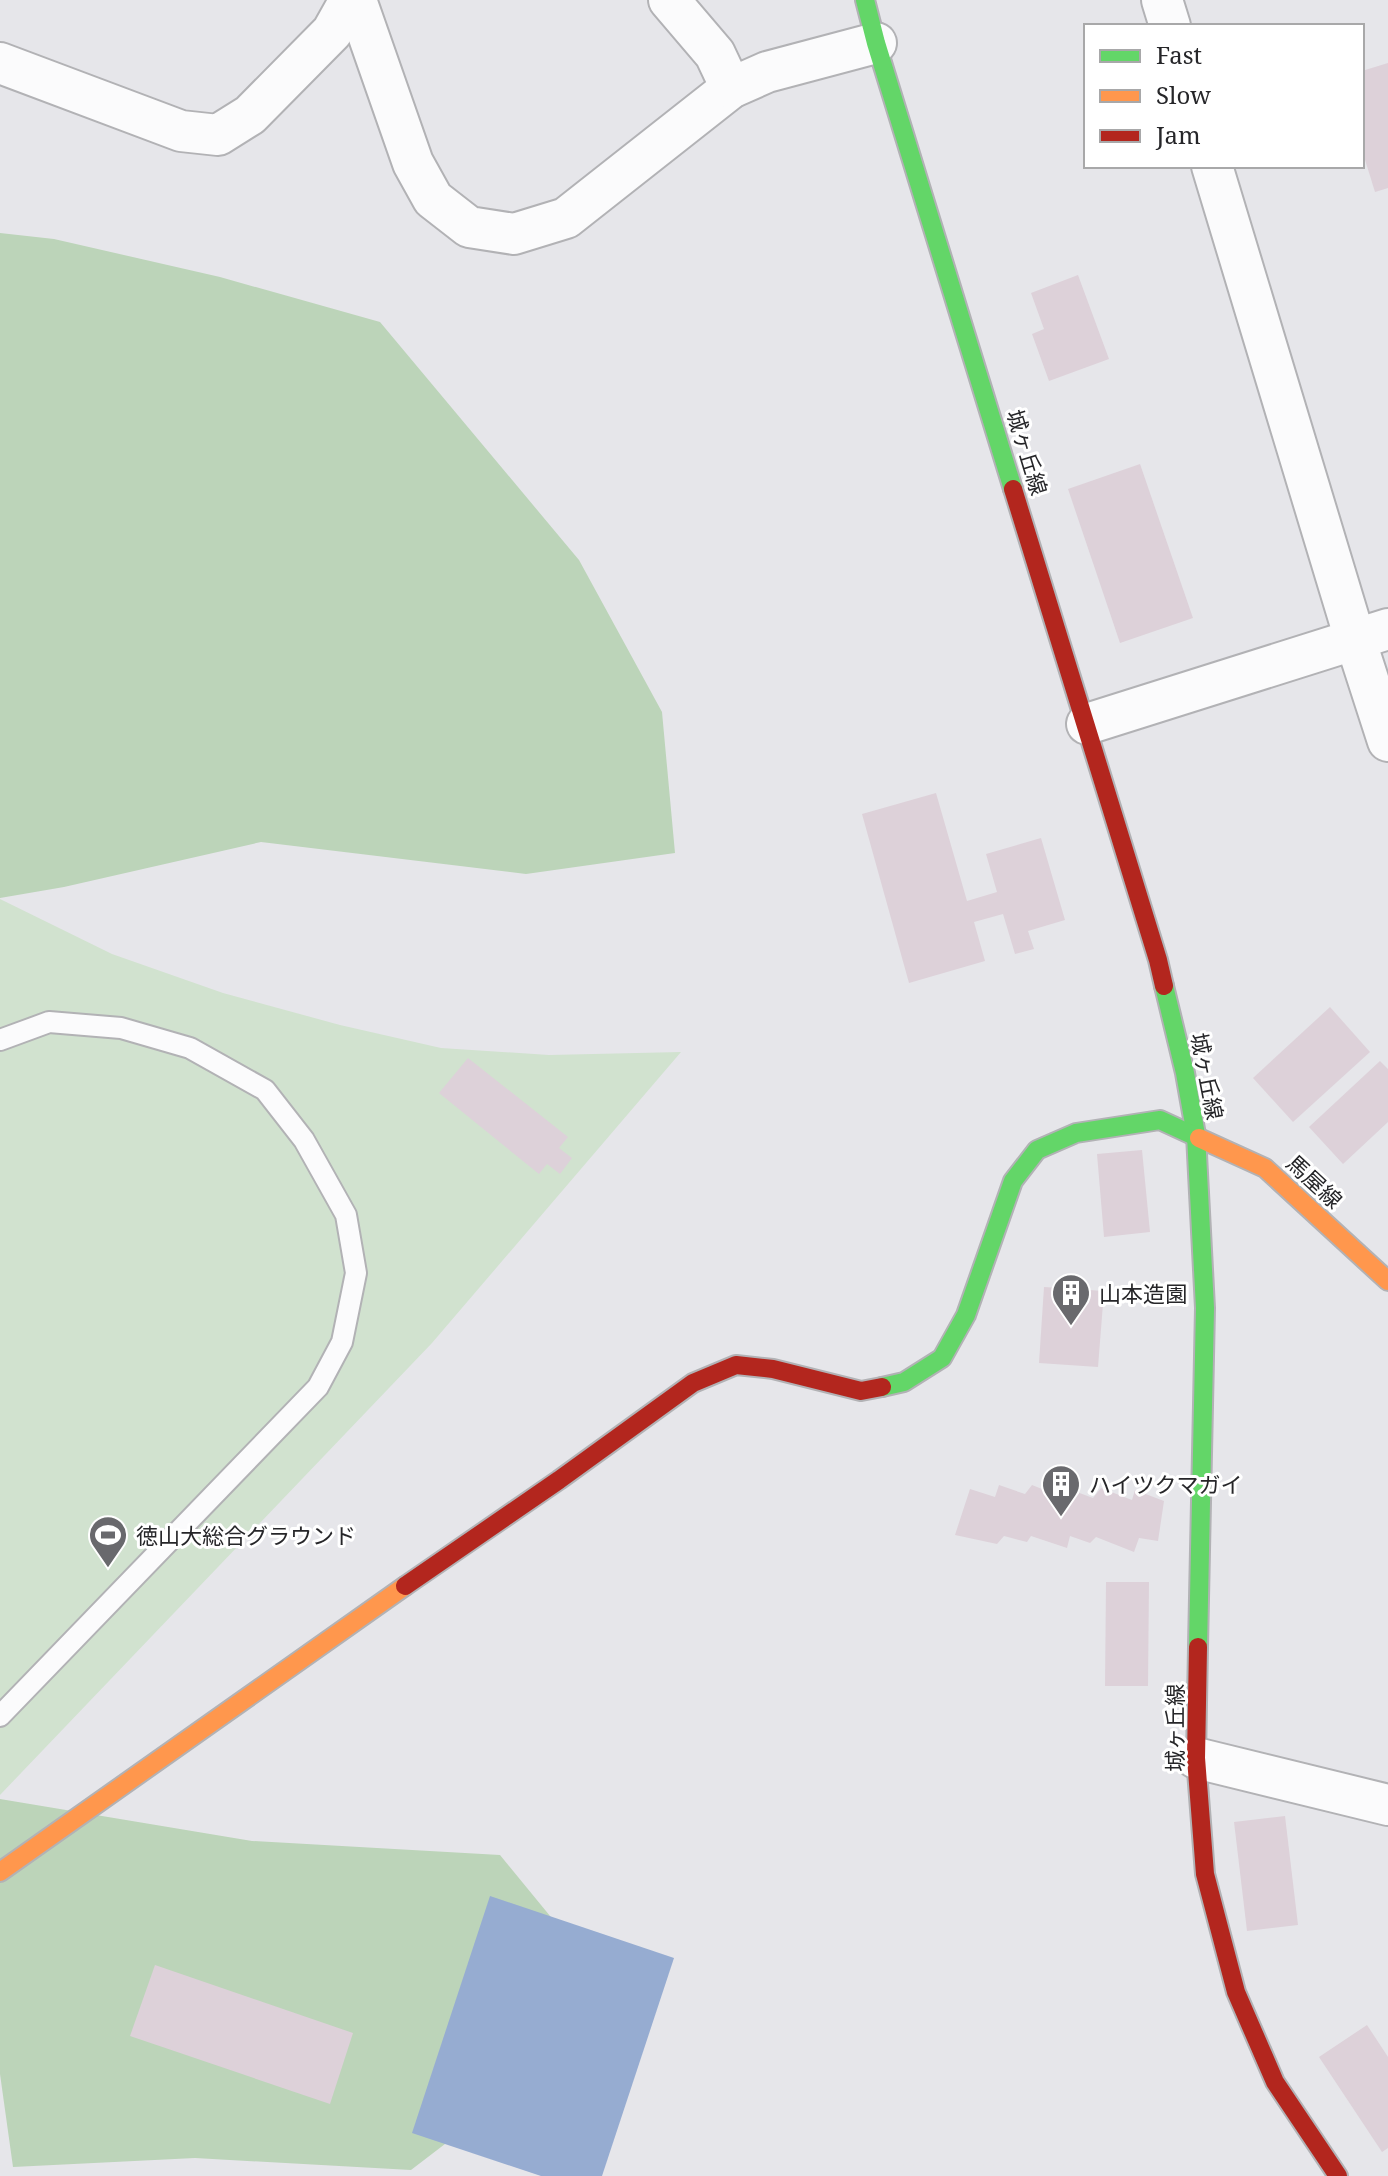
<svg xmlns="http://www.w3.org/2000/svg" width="1388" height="2176" font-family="'Noto Serif','Noto Sans JP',serif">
  <rect width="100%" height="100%" fill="#e6e6ea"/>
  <polygon fill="#d1e2cf" points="0,899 112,954 223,993 340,1025 441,1048 549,1055 681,1052 432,1343 0,1795"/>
  <g fill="#bcd4b9">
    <polygon points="0,233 54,239 220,277 380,322 579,560 662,712 675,853 526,874 261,842 64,887 0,898"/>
    <polygon points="0,1799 252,1841 500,1855 573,1944 526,2082 411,2170 195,2158 13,2167 0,2074"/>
  </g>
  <polygon fill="#96acd1" points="490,1896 674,1958 602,2176 541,2176 412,2133"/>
  <g fill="#ddd1d9">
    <polygon points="1388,63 1388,188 1375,192 1362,150 1362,71"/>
    <polygon points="1078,275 1109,359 1049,381 1032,334 1044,329 1031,293"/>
    <polygon points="1140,464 1193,618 1120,643 1068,489"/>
    <polygon points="936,793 967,901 997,892 986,854 1041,838 1065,920 1028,931 1034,949 1015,954 1003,914 974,922 985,961 909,983 862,814"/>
    <polygon points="1330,1007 1370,1052 1293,1122 1253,1078"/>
    <polygon points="468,1058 568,1137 559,1148 572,1158 560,1174 547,1164 539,1174 439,1093"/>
    <polygon points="1380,1061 1388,1069 1388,1122 1343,1164 1309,1127"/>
    <polygon points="1142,1150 1150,1232 1104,1237 1097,1154"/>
    <polygon points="1044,1287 1104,1291 1098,1367 1039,1363"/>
    <polygon points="999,1485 1025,1494 1032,1485 1062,1497 1066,1488 1093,1498 1101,1488 1132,1500 1135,1490 1164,1501 1158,1541 1139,1538 1134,1552 1096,1537 1090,1543 1070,1536 1067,1548 1031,1536 1027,1542 1004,1536 997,1544 955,1535 970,1489 995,1497"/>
    <polygon points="1106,1582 1149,1582 1148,1686 1105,1686"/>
    <polygon points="1285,1816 1298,1925 1247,1931 1234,1822"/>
    <polygon points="155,1965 353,2033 330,2104 130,2036"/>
    <polygon points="1367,2025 1388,2057 1388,2148 1382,2152 1319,2057"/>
  </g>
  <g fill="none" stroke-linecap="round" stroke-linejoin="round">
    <defs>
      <polyline id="lane" points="0,1040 49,1022 121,1028 190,1048 265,1090 304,1140 346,1215 356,1273 342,1342 318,1387 0,1716"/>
      <g id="street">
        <polyline points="356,0 413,163 433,199 469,227 514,234 566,218 731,88 767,72 876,43"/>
        <polyline points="669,0 715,54 731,88"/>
        <polyline points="1162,0 1170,26"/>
        <polyline points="0,63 181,131 218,135 250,115 332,32 350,0"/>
        <polyline points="1212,166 1355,639 1388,741"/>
        <polyline points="1087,724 1388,629"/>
        <polyline points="1196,1758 1388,1805"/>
      </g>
      <g id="fast">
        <polyline points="865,0 876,43 1013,489"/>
        <polyline points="1164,986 1185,1073 1196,1135 1205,1308 1198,1647"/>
        <polyline points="882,1387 904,1382 942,1358 966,1315 1013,1181 1037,1150 1076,1133 1160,1120 1199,1138"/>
      </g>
      <g id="slow">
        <polyline points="1199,1138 1265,1168 1388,1281"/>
        <polyline points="0,1872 405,1586"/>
      </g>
      <g id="jam">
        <polyline points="1013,489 1158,960 1164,986"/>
        <polyline points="405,1586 559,1480 693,1383 736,1365 773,1369 861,1391 882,1387"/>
        <polyline points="1198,1647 1196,1758 1205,1874 1236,1992 1275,2082 1338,2176"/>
      </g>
    </defs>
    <use href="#lane" stroke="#b2b2b5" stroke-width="24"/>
    <use href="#street" stroke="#b2b2b5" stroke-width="44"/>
    <use href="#fast" stroke="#b2b2b5" stroke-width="22"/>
    <use href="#slow" stroke="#b2b2b5" stroke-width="22"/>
    <use href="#jam" stroke="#b2b2b5" stroke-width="22"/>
    <use href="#lane" stroke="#fbfbfc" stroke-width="20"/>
    <use href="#street" stroke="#fbfbfc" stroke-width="40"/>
    <use href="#fast" stroke="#63d668" stroke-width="18"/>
    <use href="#slow" stroke="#ff974d" stroke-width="18"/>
    <use href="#jam" stroke="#b3261e" stroke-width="18"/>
  </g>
  <defs>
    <symbol id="building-pin" viewBox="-11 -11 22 30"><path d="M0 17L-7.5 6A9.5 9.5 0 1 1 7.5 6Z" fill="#69696d" stroke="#fff"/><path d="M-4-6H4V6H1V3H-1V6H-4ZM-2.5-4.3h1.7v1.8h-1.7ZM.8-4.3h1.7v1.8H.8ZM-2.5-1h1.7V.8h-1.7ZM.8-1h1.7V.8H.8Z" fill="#fff"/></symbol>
    <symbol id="stadium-pin" viewBox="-11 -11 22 30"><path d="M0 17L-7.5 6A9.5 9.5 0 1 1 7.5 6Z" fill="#69696d" stroke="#fff"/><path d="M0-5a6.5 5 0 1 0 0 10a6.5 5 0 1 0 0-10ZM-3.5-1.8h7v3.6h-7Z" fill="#fff"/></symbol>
  </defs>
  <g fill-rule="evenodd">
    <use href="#building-pin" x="1049" y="1271" width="44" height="60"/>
    <use href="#building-pin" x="1039" y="1462" width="44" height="60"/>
    <use href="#stadium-pin" x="86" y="1513" width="44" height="60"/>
  </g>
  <g text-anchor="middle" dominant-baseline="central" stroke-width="6" stroke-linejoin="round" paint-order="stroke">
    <g font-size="22" fill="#262629" stroke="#fff">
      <text transform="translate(1028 452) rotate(73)">城ヶ丘線</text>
      <text transform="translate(1208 1076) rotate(79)">城ヶ丘線</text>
      <text transform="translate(1315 1181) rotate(43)">馬屋線</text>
      <text transform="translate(1174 1728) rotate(-90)">城ヶ丘線</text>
    </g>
    <g font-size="22" fill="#262629" stroke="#fff" text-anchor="start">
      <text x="1099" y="1293">山本造園</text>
      <text x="1089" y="1484">ハイツクマガイ</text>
      <text x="136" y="1535">徳山大総合グラウンド</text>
    </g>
  </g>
  <rect x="1084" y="24" width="280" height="144" fill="#ffffff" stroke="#a8a8a9" stroke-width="2"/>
  <rect x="1100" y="50" width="40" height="12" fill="#63d668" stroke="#a8a8a9" stroke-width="2"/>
  <text x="1156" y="64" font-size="24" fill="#262629">Fast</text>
  <rect x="1100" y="90" width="40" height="12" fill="#ff974d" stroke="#a8a8a9" stroke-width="2"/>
  <text x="1156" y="104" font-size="24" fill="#262629">Slow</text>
  <rect x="1100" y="130" width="40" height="12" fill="#b3261e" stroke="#a8a8a9" stroke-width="2"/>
  <text x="1156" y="144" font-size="24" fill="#262629">Jam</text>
</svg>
